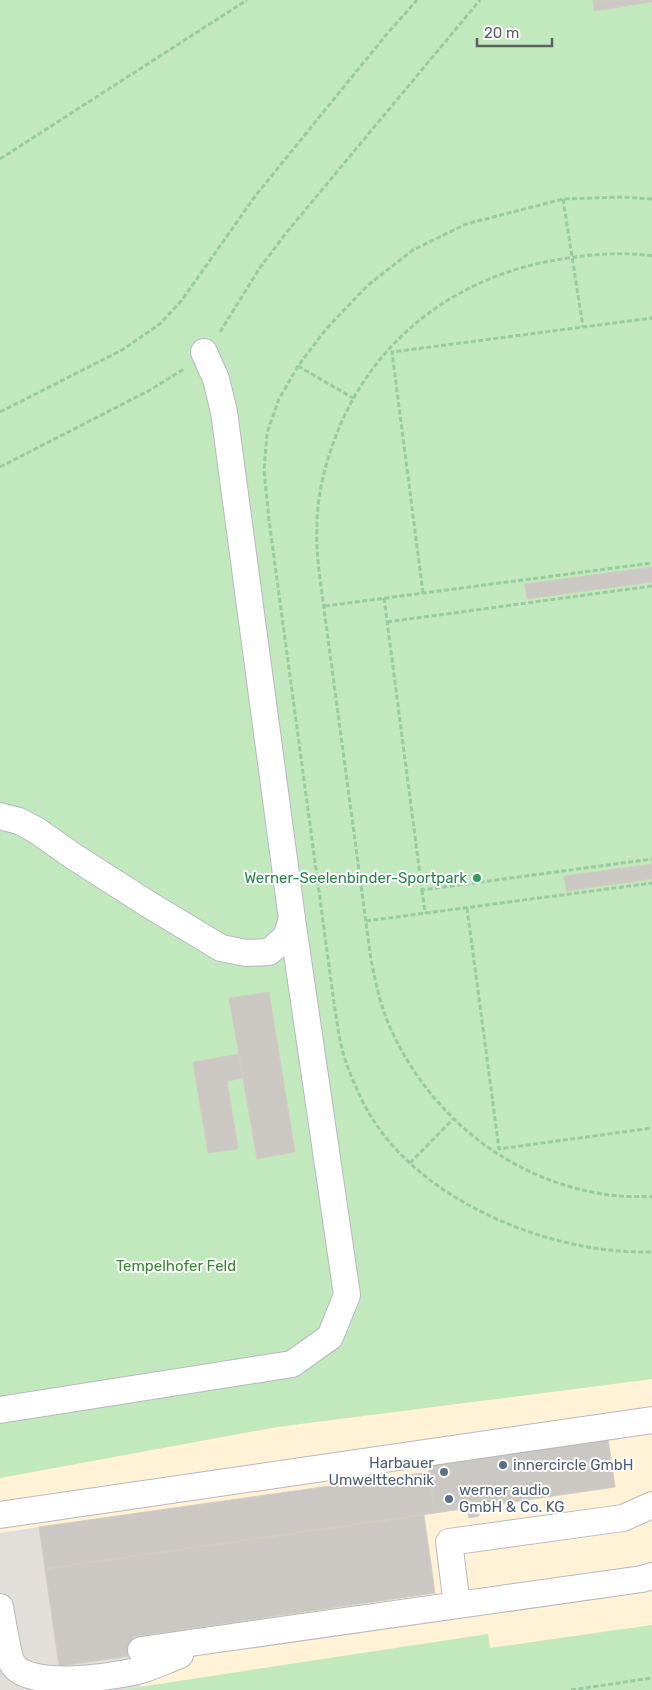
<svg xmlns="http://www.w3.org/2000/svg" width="652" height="1690" font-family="Rubik,sans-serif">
  <rect width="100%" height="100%" fill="#efebe2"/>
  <polygon fill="#fff2d7" points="652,1379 652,1625 490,1648 488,1634 120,1690 0,1690 0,1478 277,1427"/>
  <polygon fill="#e2deda" points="39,1527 59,1666 136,1655 140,1687 120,1690 0,1690 0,1533"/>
  <g fill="#c2e8bd">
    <polygon points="0,0 652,0 652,1379 277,1427 0,1478"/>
    <polygon points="652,1625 652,1690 120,1690 488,1634 490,1648"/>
  </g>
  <g fill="#cbc7c2" stroke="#d3ccc0">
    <polygon points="593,0 652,0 652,2 594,11"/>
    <polygon points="652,567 652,582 527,599 525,584"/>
    <polygon points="652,864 652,879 566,891 564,876"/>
    <polygon points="269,992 295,1152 257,1159 229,998"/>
    <polygon points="239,1054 243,1078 227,1081 238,1149 208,1153 193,1062"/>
    <polygon points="608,1439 615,1487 478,1507 479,1516 469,1518 468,1508 435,1513 428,1465"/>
    <polygon points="429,1472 435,1513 45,1569 39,1527"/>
    <polygon points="424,1515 435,1593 133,1637 136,1655 59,1666 45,1569"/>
  </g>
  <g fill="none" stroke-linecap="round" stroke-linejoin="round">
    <defs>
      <g id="minor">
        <polyline points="0,816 19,821 36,830 73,856 148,904 221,948 246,953 269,952 286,937 292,919"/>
        <polyline points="0,1410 292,1364 330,1337 347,1295 292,919 224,412 216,379 204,352"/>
        <polyline points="0,1515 652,1420"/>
        <polyline points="457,1605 449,1542 623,1518 652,1505"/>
        <path d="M0,1607C2,1617 8,1656 12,1663C27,1690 110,1677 137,1671C151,1668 166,1660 180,1655"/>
        <polyline points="141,1650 642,1579 652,1576"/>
      </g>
    </defs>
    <use href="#minor" stroke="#b5b9be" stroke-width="28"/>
    <g stroke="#98cba1" stroke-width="3" stroke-dasharray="5 2.5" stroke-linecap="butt">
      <polyline points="0,159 247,0"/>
      <polyline points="563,199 583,327"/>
      <path d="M652,199L622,197L563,199L466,224L413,250L368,285L326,329L298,366L279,399L267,433L264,470L269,520L334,1003C337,1021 339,1041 345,1059C349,1072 355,1085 361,1098C407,1197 547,1255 652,1252"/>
      <path d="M652,256C619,251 583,255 550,261C450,280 369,344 334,441C324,468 317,497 317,526C316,543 318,561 320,579L371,960C375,979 379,999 386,1018C426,1115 512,1185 618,1196C629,1197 641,1196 652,1197"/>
      <polyline points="220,332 259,269 286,233 480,0"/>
      <polyline points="298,366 353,398"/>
      <polyline points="0,412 122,350 160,324 182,300 256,195 386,35 417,0"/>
      <polyline points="0,467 150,390 184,369"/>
      <polyline points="423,593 392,352 652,318"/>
      <polyline points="384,598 422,890 652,859"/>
      <polyline points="325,606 652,563"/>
      <polyline points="387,622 652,586"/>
      <polyline points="422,890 425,913"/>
      <polyline points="467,908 499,1149 652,1128"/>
      <polyline points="366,921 652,883"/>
      <polyline points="410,1163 453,1119"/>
      <polyline points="571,1690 652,1678"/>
    </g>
    <use href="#minor" stroke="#fff" stroke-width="26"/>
  </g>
  <circle fill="#2e9e5b" stroke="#fff" stroke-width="2" cx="477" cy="878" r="5"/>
  <g fill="#5c6f8a" stroke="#fff" stroke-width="2">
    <circle cx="503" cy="1465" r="5"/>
    <circle cx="444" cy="1472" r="5"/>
    <circle cx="449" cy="1499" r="5"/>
  </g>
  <g text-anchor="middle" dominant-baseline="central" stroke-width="4" stroke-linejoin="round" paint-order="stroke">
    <g font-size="15" fill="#27864d" stroke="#fff" text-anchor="end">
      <text x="467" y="878">Werner-Seelenbinder-Sportpark</text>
    </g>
    <g font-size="15" fill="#348630" stroke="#fff">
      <text x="176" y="1266">Tempelhofer Feld</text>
    </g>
    <g font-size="15" fill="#4e5e75" stroke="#fff" text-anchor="start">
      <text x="434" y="1463" text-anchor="end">Harbauer<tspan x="434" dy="17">Umwelttechnik</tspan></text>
      <text x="513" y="1465">innercircle GmbH</text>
      <text x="459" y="1490">werner audio<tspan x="459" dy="17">GmbH &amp; Co. KG</tspan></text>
    </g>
  </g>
  <path d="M477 38v8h75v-8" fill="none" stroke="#5b6064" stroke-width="2.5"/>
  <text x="484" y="38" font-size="15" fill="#5b6064" stroke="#ffffff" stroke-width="4" paint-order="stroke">20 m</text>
</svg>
